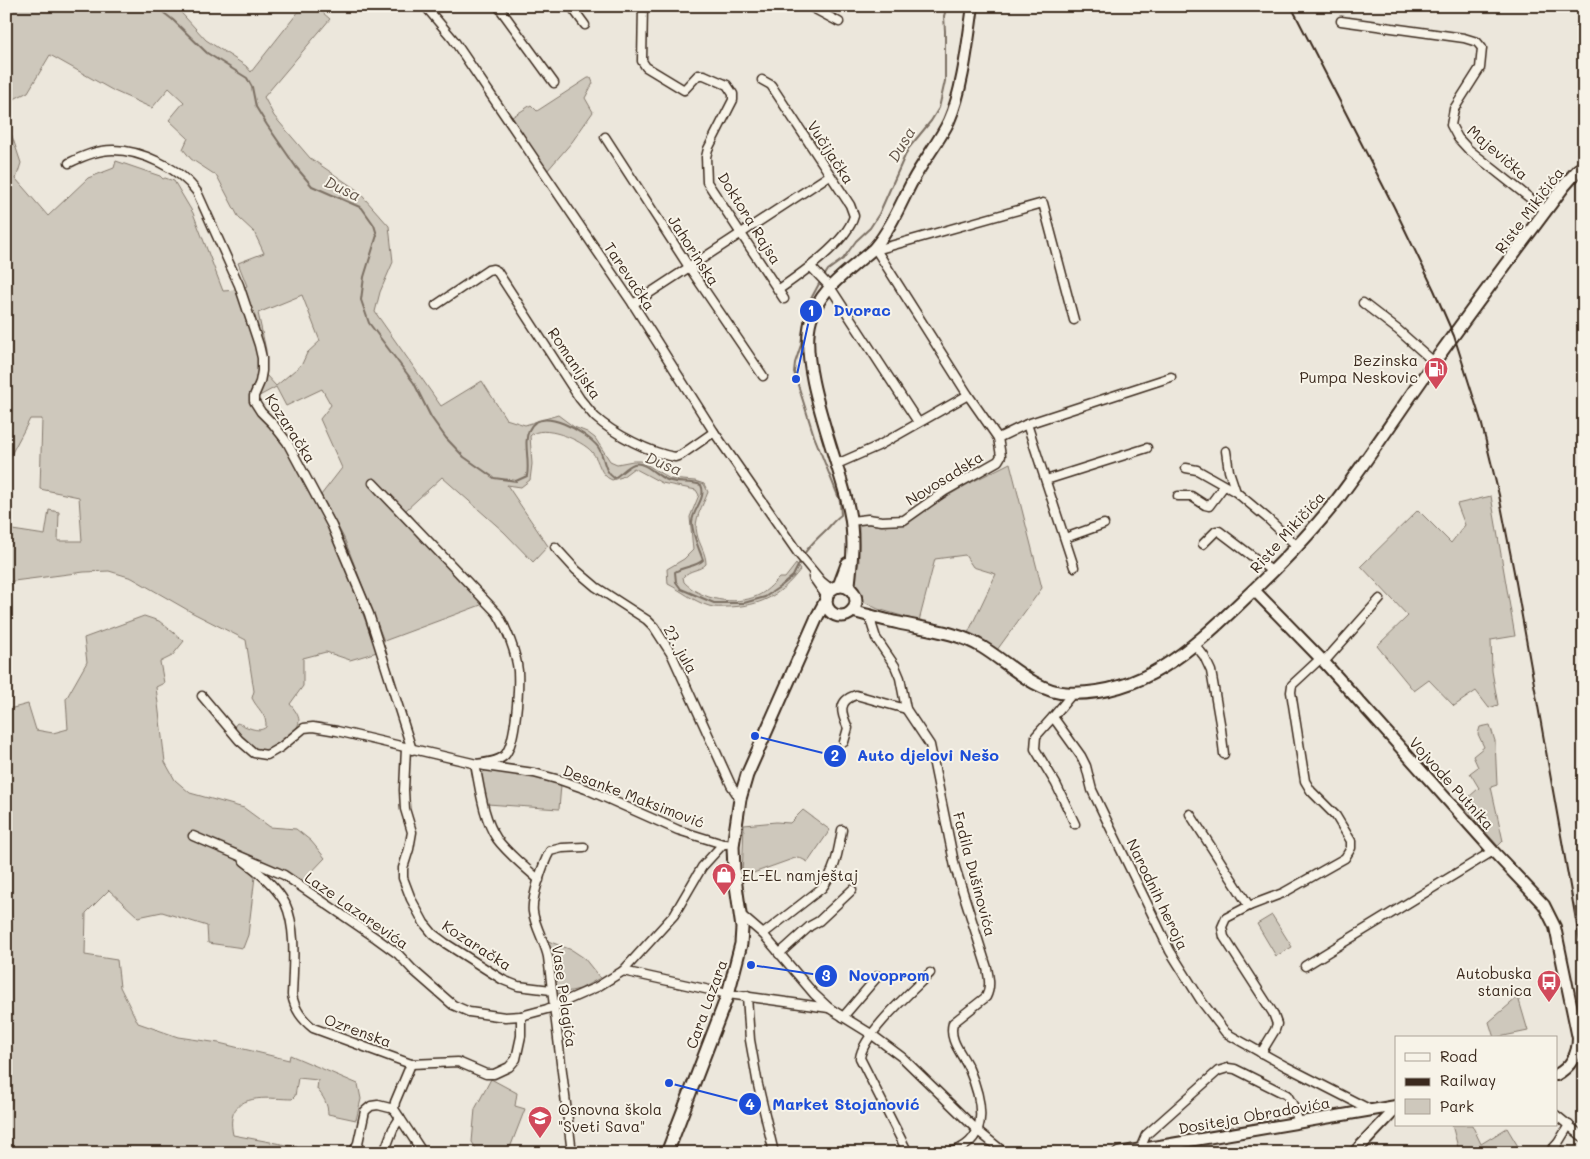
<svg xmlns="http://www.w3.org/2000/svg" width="1590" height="1159" font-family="Mali,sans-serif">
  <rect width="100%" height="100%" fill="#ece7dc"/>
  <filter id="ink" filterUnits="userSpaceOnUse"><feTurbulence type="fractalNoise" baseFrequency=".02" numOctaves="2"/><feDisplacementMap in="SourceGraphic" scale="10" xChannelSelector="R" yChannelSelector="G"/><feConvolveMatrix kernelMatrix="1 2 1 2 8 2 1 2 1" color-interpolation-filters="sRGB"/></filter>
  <g filter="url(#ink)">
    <g fill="#cec8bc" stroke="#84796d" fill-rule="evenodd">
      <path d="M7,6H175L206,40L246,66L251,72L303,6H315L330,19L264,97L274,116L310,158L357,190L389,226L393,262L380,292L375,312L441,406L482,381L506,419L525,425L558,415L574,427L587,432L595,438L610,461L617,464L633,461H641L670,479L695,481L704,484L708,492C703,506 693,519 697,534C699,544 706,553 706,564C700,571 690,569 683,577L684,582C701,600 735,606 757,596C766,592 772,585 779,578H785L796,564L800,570C780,596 761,606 728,607C722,607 714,608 709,606C693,601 682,591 668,584L667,569L684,559L693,550L690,517L699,495L696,490L662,483L634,468L622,477L612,480C599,475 600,461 592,452C582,440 542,423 530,436L532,464L530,480L521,487L507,485L548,546L533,562L504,532L442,477L406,510L489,602L384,641L344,538L321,495L342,468L320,419L331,405L322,389L286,406L276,387L250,401L279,433L329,528L345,566L377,652L350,660L326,652L303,658V686L290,704C294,709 299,715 299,721C299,734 268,754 256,750C249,748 238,734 232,729L237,723C246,726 258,734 266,727C267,714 257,709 252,698L254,691L246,640L193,613L132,578L109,571L84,572L6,582V529L45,535L49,510L59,512L58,541H82L79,497L40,489L42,419H30L6,464V118L21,163L16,179L48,216L88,178L114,168L116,161L160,176L163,179L165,178L174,181L193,213L223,291L237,290L247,286L238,263L264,253L254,232L239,218L217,176L191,159L183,149L188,138L169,120L184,102L169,88L152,108L114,91L50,55L28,92L6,103ZM302,295L320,341L307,353L302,364L276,386L266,375V350L258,313Z"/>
      <polygon points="588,78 591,78 593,83 585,98 593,112 572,142 547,171 512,117 531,105 537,111"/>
      <polygon points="1010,463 1042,588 997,650 968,633 996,574 973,567 965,555 935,559 919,621 878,609 862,601 853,585 859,562 859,524 899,524 970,483"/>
      <polygon points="1491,496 1515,636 1491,640 1492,671 1498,705 1489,708 1476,691 1454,706 1429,680 1414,691 1377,646 1408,616 1361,566 1418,510 1451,543 1465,525 1457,504"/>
      <path d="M144,616L159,621L184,641L172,656L160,662L164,683L156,687L165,762L175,780L190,793L244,808L270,827L296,829L311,841L325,858L303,881L259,860L256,868L248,935L243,948L208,943L207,926L162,912L138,917L109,890L86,913L85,955L117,960L120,987L138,1023L178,1037L219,1043L289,1060L290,1055L358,1084L361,1099L356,1120L328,1114C328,1104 323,1096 317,1089L318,1080L298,1078L295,1096L292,1099C273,1099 237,1092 232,1118C231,1123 232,1130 233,1135L297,1147V1153H6V708H13L28,704L36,730L53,733L68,729L66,699L87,662L84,638Z"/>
      <polygon points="1490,725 1495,741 1497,785 1491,787 1503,841 1498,846 1461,804 1479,788 1470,773 1478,767 1473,756 1484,747 1478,734 1480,727"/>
      <polygon points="486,770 538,778 561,785 559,809 487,804 481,774"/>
      <polygon points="803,810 830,830 808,862 798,857 742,877 744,825 776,822 790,823"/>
      <polygon points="1272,915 1292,947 1276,956 1257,924"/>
      <polygon points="548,941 572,950 584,958 600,978 580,989 557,994 555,993"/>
      <polygon points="1518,997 1528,1031 1494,1038 1489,1022"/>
      <polygon points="491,1079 517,1093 515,1106 525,1109 508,1153 479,1153 472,1142 475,1109"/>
      <polygon points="1452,1125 1472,1125 1481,1144 1507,1128 1522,1153 1452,1153 1459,1151"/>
    </g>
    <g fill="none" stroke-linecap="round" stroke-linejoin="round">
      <g stroke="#7c7064" stroke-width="2">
        <path d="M155,6L173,20L207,53L247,78L252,87L256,107L267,125L296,167L312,186L362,208L374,225L377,235L364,277L361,300L369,323L414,383L431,417L446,438L464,457L494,478L516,481L527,476C530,460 523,443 529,430C540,404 587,433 598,447C605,457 603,471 614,478C621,474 626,467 634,464C644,461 656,475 665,479C677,485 689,480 701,485C707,498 693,509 692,522C692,535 699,548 703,560C696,567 685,566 675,572L676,582L681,589L714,603H744L765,597L781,586L793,576L801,560"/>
        <polyline points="823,278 828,270 843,259 856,241 870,228 879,214 908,149 931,121 939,108 945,81 945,31 944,16 947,6"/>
        <path d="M803,556C809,545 817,539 826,530C831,525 834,520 841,515L840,501L814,436L794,372L795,363L801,345L806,308L820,282"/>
      </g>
      <defs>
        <g id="street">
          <polyline points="425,6 453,39 529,151 633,304 714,432 798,553 821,581 832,590"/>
          <polyline points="498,6 554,83"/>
          <polyline points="571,6 585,25"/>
          <polyline points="643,6 642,61 646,67 684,90 698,75 704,75 727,85 733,94 733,100 708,149 706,157 707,182 784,299"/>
          <polyline points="809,6 839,22"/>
          <polyline points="1341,21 1464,38 1477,42 1482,48 1480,68 1454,109 1451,125 1458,138 1468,149 1546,211"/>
          <path d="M762,80L771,85L850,205L854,216C847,242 801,274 778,290"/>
          <polyline points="605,137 689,267 763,376"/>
          <path d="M69,163C83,156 97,150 113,150C141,150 181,169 197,192L239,285L259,345L262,358V371L260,382L254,396V401L261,412L273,424L287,442L332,526L369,614L412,750"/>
          <polyline points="811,267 830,287 918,422"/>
          <polyline points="1363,303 1398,330 1434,362"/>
          <polyline points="633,304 830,175"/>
          <path d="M436,305L488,270L493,269L497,271L580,399C585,405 590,411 595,417C614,434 650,453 675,457L681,455L714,432"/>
          <polyline points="1027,424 1074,567"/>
          <polyline points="998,438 1027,424 1171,377"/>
          <polyline points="1226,451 1229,471 1236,492"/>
          <polyline points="837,464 878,446 968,395"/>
          <polyline points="1186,468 1197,470 1236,492 1267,518 1298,547"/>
          <polyline points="1046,480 1147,448"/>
          <path d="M373,483L497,613C507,629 516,652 518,671C519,689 516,742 505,755C498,762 485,763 475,764C480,788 483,818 497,839C508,854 525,867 539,880"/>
          <polyline points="1178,496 1191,496 1205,505 1209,506 1224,486"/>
          <polyline points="851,521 868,519 882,521 904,520 945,491 998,461 1001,456 998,438 968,395 875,248 883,248 1043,203 1074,320"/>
          <polyline points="1065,538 1104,524"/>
          <polyline points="1203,544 1216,531 1219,531 1273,572"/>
          <polyline points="555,547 576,570 596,587 647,620 654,627 672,655 731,785 740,799"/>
          <polyline points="813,577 827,597"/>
          <path d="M869,616L876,638L895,666L900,678L906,709L930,745L955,867L987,968C989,978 991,987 986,997L953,1023C948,1041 963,1054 969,1069C981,1097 992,1138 954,1151C944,1154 931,1152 920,1153"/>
          <polyline points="1195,645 1204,656 1211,671 1221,729 1224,754"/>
          <polyline points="1324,662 1380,599"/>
          <polyline points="1073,693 1053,717 1081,756 1086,766 1092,790 1170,951 1202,1002 1226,1033 1285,1066 1371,1110"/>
          <polyline points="202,696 239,740 254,753 267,755 281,747 304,728 313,727 337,731 485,766 534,773 560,780 586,789 678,830 723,844"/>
          <polyline points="1053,717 1036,736 1035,749 1056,784 1075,824"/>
          <path d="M844,742L848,728C841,713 837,701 856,695L906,709"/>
          <polyline points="406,748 404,790 405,809 412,832 409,849 403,868 403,878 411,899 424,923 433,934 445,943 503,980 518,986 551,990"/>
          <polyline points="1190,814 1249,906 1283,893 1345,858 1351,848 1351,841 1336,816 1311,791 1305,781 1291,692 1292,685 1320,659"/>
          <polyline points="193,836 284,875 376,938 398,954 413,970 453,1005 469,1012 505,1017 521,1016 547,1009 597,987 623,971 728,994 829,1008"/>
          <path d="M244,861C259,872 276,886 285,903C297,928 293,968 292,995C295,1010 302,1019 313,1028L411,1064L458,1062L486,1074H494L509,1067L516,1059L521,1036V1016"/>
          <polyline points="1249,906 1226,918 1222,927 1224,937 1273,1013 1277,1024 1275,1030 1261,1053"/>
          <polyline points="741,915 763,934 814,994 829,1008 871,1034 903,1058 978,1131 1005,1153"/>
          <path d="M763,934L822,888C836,870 838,851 842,830"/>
          <polyline points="779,954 810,926 819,921 852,890"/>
          <polyline points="1305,966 1493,851"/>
          <polyline points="623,971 674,915 702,867 723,844 726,844"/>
          <polyline points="747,996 750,1040 758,1085 774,1153"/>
          <polyline points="843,1017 878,976"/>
          <polyline points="411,1064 395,1102 394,1109 423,1153"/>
          <polyline points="1556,1115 1584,1138"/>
          <polyline points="1179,1143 1181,1153"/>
          <polyline points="1140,1149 1146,1135 1218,1071 1228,1068 1235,1069 1287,1095 1293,1105 1299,1123"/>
          <polyline points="353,1153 358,1143 365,1111 371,1106 378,1105 394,1109"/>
          <polyline points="384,1153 393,1129 400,1118"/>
          <path d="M572,1153L548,957C545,942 535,927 533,912C531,899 543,863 550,851L562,848L584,847"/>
          <path d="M908,1153L860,1058C863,1034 912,991 930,973"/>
          <polyline points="1549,1153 1558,1143 1569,1125"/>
        </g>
        <g id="secondary">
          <polyline points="838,587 847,563"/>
          <path d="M849,589C852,562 855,537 849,510C839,460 797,367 811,319C820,292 837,280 858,262C863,257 870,253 875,247C891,228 901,203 912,182C923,161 939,142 949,121C963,90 968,40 973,6"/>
          <path d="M1254,590L1324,662L1493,851L1544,905L1555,927L1578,1038C1578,1055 1571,1067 1556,1075"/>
          <polyline points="1118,1153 1396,1106"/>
          <polyline points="1354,1153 1391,1114 1396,1106"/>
        </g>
        <g id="primary">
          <circle cx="841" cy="601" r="15"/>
          <path d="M852,611C868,615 883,620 899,623C927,629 958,632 982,647C1007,662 1036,692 1066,693C1141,697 1191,650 1241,602C1275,570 1308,537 1337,500C1371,455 1402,407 1435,361C1477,302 1521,244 1564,186L1578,170L1584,166"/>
          <polyline points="667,1153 728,994 741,944 742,928 734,871 733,846 740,799 747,775 817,617 826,600"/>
        </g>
      </defs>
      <use href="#street" stroke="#3b2a1e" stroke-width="11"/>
      <use href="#secondary" stroke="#3b2a1e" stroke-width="14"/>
      <use href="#primary" stroke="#3b2a1e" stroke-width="15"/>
      <use href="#street" stroke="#f7f3e8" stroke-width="8"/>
      <use href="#secondary" stroke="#f7f3e8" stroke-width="10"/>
      <use href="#primary" stroke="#f7f3e8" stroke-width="11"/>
      <polyline stroke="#3b2a1e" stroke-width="2" points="1291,6 1394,207 1434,290 1454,336 1481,421 1499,495 1515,577 1584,965"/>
    </g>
  </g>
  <defs>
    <symbol id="fuel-pin" viewBox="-11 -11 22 30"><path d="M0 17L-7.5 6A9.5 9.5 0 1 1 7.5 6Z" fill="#d1495b" stroke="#f7f3e8"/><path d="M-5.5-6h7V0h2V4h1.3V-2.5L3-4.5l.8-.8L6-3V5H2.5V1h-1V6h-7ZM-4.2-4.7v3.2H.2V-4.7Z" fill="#fff"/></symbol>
    <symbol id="shop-pin" viewBox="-11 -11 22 30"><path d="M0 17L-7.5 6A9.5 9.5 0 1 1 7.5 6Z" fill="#d1495b" stroke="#f7f3e8"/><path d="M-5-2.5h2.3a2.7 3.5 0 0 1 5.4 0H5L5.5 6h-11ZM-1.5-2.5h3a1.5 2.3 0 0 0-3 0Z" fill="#fff"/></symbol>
    <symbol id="bus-pin" viewBox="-11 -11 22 30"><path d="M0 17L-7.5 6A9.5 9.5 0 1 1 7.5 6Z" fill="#d1495b" stroke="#f7f3e8"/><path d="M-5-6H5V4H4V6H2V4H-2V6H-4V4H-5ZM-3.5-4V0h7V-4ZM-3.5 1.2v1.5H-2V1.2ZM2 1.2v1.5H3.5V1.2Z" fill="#fff"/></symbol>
    <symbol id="school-pin" viewBox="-11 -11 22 30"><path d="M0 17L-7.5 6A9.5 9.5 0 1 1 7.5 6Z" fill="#d1495b" stroke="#f7f3e8"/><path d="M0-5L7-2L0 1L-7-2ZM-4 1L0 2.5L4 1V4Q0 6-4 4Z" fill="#fff"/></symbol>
  </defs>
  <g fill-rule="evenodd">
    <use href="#fuel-pin" x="1422" y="355" width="28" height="38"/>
    <use href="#shop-pin" x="710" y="861" width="28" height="38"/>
    <use href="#bus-pin" x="1535" y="968" width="28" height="38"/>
    <use href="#school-pin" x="526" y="1104" width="28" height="38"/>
  </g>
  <g text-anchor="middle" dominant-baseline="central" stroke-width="4" stroke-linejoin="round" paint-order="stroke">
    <g font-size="15" fill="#3b2a1e" stroke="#f7f3e8">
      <text transform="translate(831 152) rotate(57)">Vučijačka</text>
      <text transform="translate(1498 152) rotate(41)">Majevička</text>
      <text transform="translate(1529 210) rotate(-53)">Riste Mikičića</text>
      <text transform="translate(750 218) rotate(58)">Doktora Rajsa</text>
      <text transform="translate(694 250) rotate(57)">Jahorinska</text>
      <text transform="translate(630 276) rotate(56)">Tarevačka</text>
      <text transform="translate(575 363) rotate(56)">Romanijska</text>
      <text transform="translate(291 428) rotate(57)">Kozaračka</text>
      <text transform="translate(944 478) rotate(-32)">Novosadska</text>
      <text transform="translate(1287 532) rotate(-48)">Riste Mikičića</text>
      <text transform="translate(681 649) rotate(61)">27. jula</text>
      <text transform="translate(1452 783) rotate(48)">Vojvode Putnika</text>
      <text transform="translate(634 796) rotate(21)">Desanke Maksimović</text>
      <text transform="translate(975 874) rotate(75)">Fadila Dušinovića</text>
      <text transform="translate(1158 894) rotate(64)">Narodnih heroja</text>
      <text transform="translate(357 910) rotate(35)">Laze Lazarevića</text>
      <text transform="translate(477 945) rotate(33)">Kozaračka</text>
      <text transform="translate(565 996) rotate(82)">Vase Pelagića</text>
      <text transform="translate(706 1004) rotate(-70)">Cara Lazara</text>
      <text transform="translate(358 1030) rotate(20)">Ozrenska</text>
      <text transform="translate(1254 1115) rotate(-10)">Dositeja Obradovića</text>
    </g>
    <g font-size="15" fill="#3b2a1e" stroke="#f7f3e8" text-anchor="end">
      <text x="1418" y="360">Bezinska<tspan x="1418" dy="17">Pumpa Neskovic</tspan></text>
      <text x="742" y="875" text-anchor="start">EL-EL namještaj</text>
      <text x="1532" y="973">Autobuska<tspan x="1532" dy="17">stanica</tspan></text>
      <text x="558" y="1109" text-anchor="start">Osnovna škola<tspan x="558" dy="17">"Sveti Sava"</tspan></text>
    </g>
    <g font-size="16" font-style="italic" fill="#615347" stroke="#f7f3e8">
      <text transform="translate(901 144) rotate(-59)">Dusa</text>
      <text transform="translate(343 188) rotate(25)">Dusa</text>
      <text transform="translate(664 463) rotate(22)">Dusa</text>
    </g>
  </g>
  <path fill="none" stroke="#1d4ed8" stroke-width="2" d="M796 379L811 311M755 736L835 756M751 965L826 976M669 1083L750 1104"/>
  <g fill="#1d4ed8" stroke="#f7f3e8" stroke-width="2">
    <circle cx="796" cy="379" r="5"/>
    <circle cx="755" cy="736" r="5"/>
    <circle cx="751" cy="965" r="5"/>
    <circle cx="669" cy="1083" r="5"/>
    <circle cx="811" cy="311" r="12"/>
    <circle cx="835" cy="756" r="12"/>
    <circle cx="826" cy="976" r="12"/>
    <circle cx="750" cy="1104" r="12"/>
  </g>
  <g font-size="15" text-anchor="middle" font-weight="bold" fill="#fff">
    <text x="811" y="316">1</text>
    <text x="835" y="761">2</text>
    <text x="826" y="981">3</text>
    <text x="750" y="1110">4</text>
  </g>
  <g font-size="16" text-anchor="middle" font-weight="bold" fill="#1d4ed8" stroke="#f7f3e8" stroke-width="4" stroke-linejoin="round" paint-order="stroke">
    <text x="862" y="316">Dvorac</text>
    <text x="928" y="761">Auto djelovi Nešo</text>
    <text x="889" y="981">Novoprom</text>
    <text x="846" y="1110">Market Stojanović</text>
  </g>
  <rect width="1590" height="1159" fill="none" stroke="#f7f3e8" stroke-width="25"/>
  <rect x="12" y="12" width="1565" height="1134" fill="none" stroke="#3b2a1e" stroke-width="2" filter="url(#ink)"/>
  <rect x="1395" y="1036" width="162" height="90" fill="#f7f3e8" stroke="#aca397"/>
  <rect x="1405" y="1053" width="25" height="8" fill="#f7f3e8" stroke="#aca397"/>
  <text x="1440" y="1062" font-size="15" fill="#3b2a1e">Road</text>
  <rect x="1405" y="1078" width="25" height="8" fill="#3b2a1e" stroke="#aca397"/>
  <text x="1440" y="1086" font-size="15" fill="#3b2a1e">Railway</text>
  <rect x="1405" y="1099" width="25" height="15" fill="#cec8bc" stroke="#aca397"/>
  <text x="1440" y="1112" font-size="15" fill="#3b2a1e">Park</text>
</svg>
